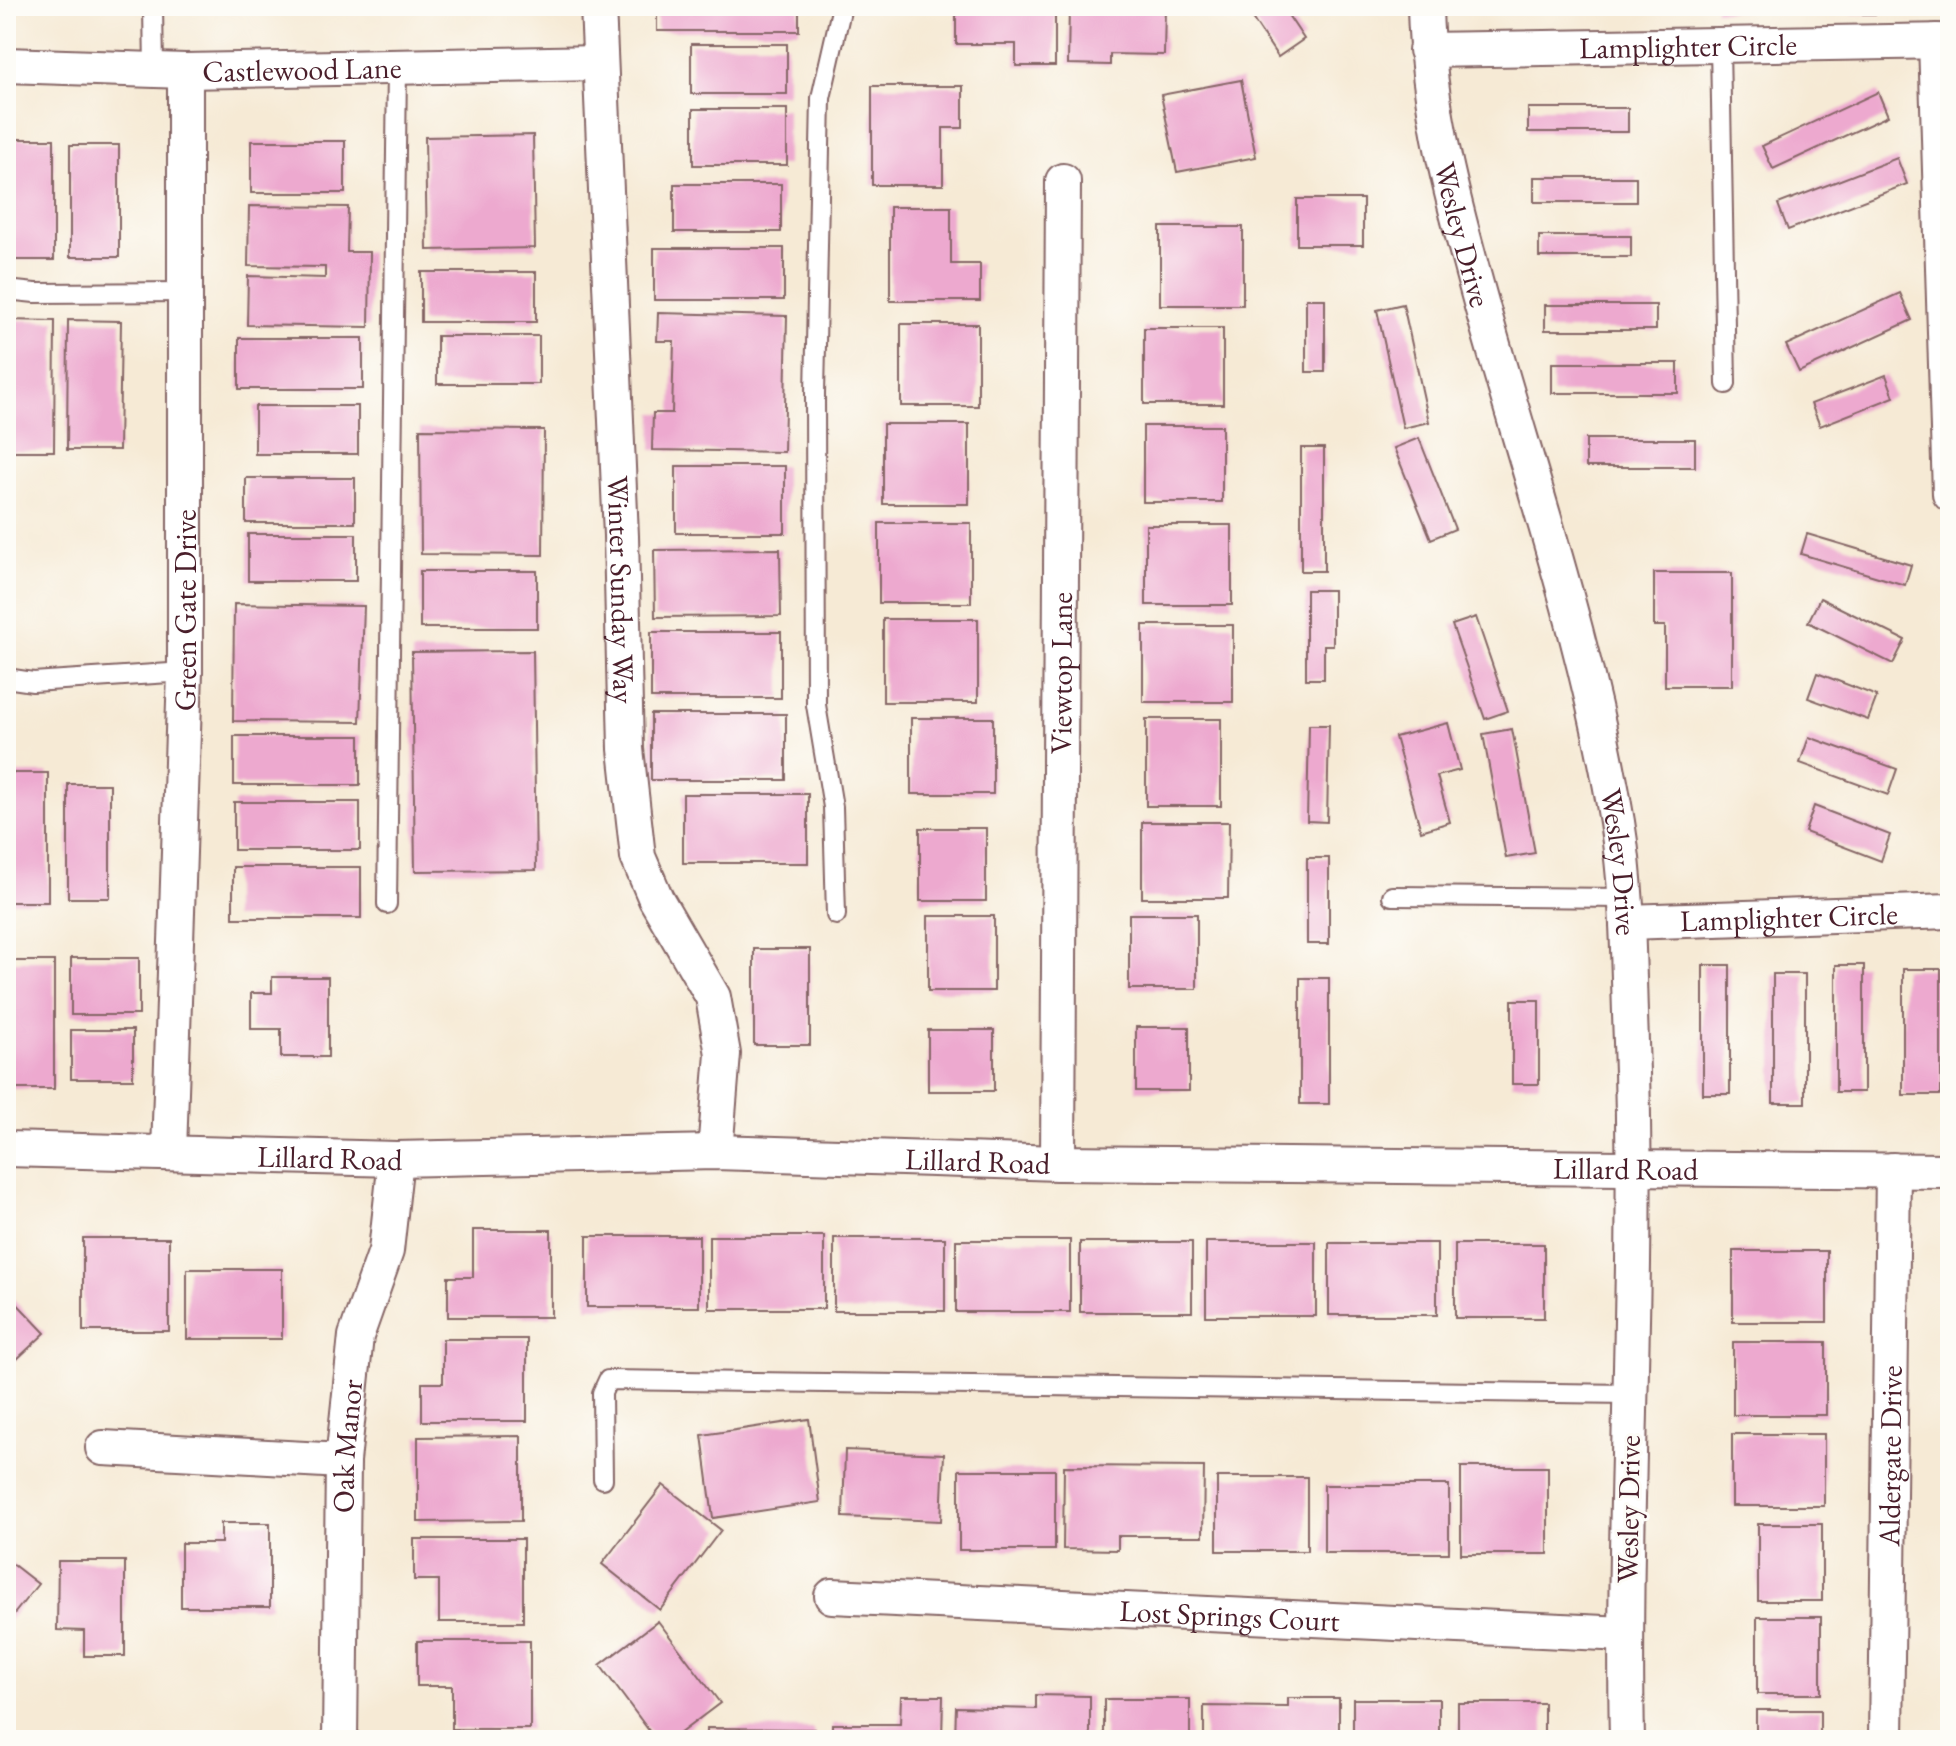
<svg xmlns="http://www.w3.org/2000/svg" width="1956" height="1746" font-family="'EB Garamond',serif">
  <rect width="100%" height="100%" fill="#fdfcf7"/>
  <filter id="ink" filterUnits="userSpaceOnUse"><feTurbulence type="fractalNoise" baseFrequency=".0125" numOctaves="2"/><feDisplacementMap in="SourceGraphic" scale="16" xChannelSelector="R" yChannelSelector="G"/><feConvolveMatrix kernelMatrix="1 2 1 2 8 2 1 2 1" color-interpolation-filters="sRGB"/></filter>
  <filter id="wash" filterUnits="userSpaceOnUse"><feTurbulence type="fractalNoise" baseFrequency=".006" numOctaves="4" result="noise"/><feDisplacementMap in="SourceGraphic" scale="32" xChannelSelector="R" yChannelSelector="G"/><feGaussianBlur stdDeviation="1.8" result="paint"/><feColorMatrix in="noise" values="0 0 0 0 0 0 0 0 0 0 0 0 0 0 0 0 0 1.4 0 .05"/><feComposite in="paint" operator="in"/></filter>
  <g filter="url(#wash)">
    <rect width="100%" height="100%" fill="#f6ead5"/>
    <g id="blocks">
      <g fill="#eda9cf">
        <rect x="657" y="6" width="142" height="25"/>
        <polygon points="956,6 1055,6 1055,66 1016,66 1016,44 956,44"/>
        <polygon points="1069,6 1165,6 1164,55 1110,54 1110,65 1068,64"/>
        <polygon points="1244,6 1282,6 1304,39 1278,57"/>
        <rect x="1715" y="6" width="29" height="5"/>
        <rect x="1784" y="6" width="26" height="4"/>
        <rect x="1852" y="6" width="29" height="8"/>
        <rect x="1920" y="6" width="24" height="3"/>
        <rect x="691" y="44" width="96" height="50"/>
        <polygon points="1241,80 1256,157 1177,172 1161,95"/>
        <polygon points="872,86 963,86 963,128 943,128 943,185 872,185"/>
        <polygon points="1878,92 1888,116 1773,169 1762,146"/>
        <rect x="1528" y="108" width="100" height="24"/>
        <rect x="693" y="109" width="94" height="56"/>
        <polygon points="533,135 535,248 427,250 425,137"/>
        <rect x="6" y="139" width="48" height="121"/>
        <rect x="251" y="141" width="94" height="52"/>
        <rect x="70" y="145" width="49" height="112"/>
        <polygon points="1897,158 1907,184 1788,230 1778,204"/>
        <rect x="1534" y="177" width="102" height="25"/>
        <rect x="674" y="184" width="107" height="48"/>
        <rect x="1297" y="199" width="66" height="46"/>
        <polygon points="249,206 348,207 347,252 370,252 369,327 247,325 248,276 325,278 325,267 248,266"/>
        <polygon points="890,207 951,207 951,264 980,264 980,301 890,301"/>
        <rect x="1160" y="227" width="83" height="78"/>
        <rect x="1539" y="236" width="92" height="21"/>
        <rect x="654" y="248" width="130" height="52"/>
        <rect x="421" y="272" width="115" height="50"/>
        <polygon points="1900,293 1912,320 1799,372 1786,345"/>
        <rect x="1306" y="299" width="19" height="73"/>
        <polygon points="1403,304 1429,422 1403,428 1377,310"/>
        <rect x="1545" y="305" width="111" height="25"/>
        <polygon points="658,313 787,316 784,452 652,450 653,413 672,413 674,341 657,341"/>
        <polygon points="6,320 55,321 54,451 6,451"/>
        <polygon points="68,320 121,321 119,450 67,450"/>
        <rect x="901" y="324" width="77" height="82"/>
        <rect x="1144" y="328" width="79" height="76"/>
        <rect x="437" y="336" width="102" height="48"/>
        <rect x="239" y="338" width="124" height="51"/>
        <rect x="1552" y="363" width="126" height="30"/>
        <polygon points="1886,375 1894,397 1820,426 1811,404"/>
        <rect x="255" y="406" width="103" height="48"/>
        <rect x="883" y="424" width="86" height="80"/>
        <rect x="1143" y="426" width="79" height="76"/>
        <polygon points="420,429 544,430 543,555 421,554"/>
        <polygon points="1419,438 1455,529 1431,539 1394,448"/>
        <rect x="1586" y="439" width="109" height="28"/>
        <rect x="1301" y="448" width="23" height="123"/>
        <rect x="676" y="466" width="109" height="67"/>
        <rect x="246" y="478" width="109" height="45"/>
        <rect x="879" y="523" width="92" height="80"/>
        <rect x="1146" y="525" width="86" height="80"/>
        <rect x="248" y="534" width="108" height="47"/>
        <polygon points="1807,534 1911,565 1905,585 1801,554"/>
        <polygon points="780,549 781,616 655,617 654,550"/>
        <rect x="420" y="571" width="117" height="57"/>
        <polygon points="1654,573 1732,573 1732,686 1665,686 1665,626 1654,626"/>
        <polygon points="1306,590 1333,590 1333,645 1324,645 1324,679 1306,679"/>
        <polygon points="1820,598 1905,640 1893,664 1808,622"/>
        <polygon points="234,604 364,606 360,722 233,721"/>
        <polygon points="1476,617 1508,711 1485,719 1452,625"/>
        <rect x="883" y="619" width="95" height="83"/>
        <rect x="1143" y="625" width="90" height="77"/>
        <rect x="651" y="632" width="130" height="66"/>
        <polygon points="533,651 536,870 415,871 412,652"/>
        <polygon points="1817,673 1877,696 1868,720 1808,698"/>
        <rect x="651" y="714" width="135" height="66"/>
        <rect x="911" y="718" width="82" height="76"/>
        <rect x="1146" y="719" width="75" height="87"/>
        <polygon points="1448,723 1460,770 1437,776 1450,822 1421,831 1395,737"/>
        <polygon points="1309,725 1329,725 1327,822 1307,821"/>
        <polygon points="1512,729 1535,853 1506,858 1483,734"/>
        <rect x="234" y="736" width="126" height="49"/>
        <polygon points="1809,737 1897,769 1888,795 1800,763"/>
        <rect x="6" y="773" width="42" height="129"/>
        <rect x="68" y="784" width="42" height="114"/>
        <rect x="683" y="794" width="125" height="69"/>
        <rect x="234" y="802" width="126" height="48"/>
        <polygon points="1814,806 1890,835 1881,861 1805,832"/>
        <polygon points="1142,822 1229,822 1228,898 1142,898"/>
        <rect x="920" y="828" width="66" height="73"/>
        <rect x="1307" y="858" width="22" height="86"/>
        <rect x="233" y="867" width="128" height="51"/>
        <rect x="1129" y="914" width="68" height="75"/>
        <rect x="928" y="916" width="66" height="75"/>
        <rect x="754" y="949" width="56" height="96"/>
        <rect x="71" y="958" width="68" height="57"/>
        <rect x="6" y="961" width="48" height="128"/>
        <rect x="1703" y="965" width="27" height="129"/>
        <rect x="1836" y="965" width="28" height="127"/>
        <rect x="1903" y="969" width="38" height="126"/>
        <rect x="1773" y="974" width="32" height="129"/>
        <polygon points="272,977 328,977 328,1057 281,1057 281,1029 251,1029 251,993 272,993"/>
        <rect x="1300" y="978" width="29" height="126"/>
        <rect x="1512" y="1000" width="27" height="84"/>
        <rect x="1136" y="1027" width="53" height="64"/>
        <rect x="71" y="1030" width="62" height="49"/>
        <rect x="928" y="1030" width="66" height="61"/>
        <polygon points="473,1230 551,1230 551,1317 448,1317 448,1277 473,1277"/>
        <rect x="587" y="1236" width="112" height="71"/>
        <rect x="709" y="1236" width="115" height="73"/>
        <rect x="83" y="1238" width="86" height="93"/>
        <rect x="834" y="1238" width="111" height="73"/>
        <rect x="956" y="1240" width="114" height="72"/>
        <rect x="1080" y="1242" width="112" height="70"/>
        <rect x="1206" y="1242" width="110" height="74"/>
        <rect x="1329" y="1243" width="108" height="72"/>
        <rect x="1455" y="1244" width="89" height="74"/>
        <rect x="1733" y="1251" width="94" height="71"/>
        <rect x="187" y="1269" width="95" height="70"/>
        <polygon points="6,1292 45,1333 16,1360 6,1349"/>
        <polygon points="443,1339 527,1339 527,1421 422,1421 422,1383 443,1383"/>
        <rect x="1733" y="1342" width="93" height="73"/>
        <polygon points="809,1419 820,1502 713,1518 702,1435"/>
        <rect x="1732" y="1434" width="92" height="72"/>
        <polygon points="521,1436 521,1521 418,1522 418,1437"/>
        <polygon points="845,1450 944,1454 941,1521 843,1517"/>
        <polygon points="1064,1466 1204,1467 1203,1536 1118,1536 1118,1550 1063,1549"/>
        <rect x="1461" y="1467" width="87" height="87"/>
        <rect x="959" y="1470" width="96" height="80"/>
        <rect x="1217" y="1477" width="90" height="74"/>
        <polygon points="663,1485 721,1530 660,1610 602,1564"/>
        <rect x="1324" y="1485" width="125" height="68"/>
        <polygon points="221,1523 270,1523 270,1607 181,1607 181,1543 221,1543"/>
        <rect x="1758" y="1524" width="64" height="77"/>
        <polygon points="414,1539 523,1539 523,1622 439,1622 439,1580 414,1580"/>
        <polygon points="6,1559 38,1584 6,1624"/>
        <polygon points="58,1561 125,1561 125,1656 84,1656 84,1631 57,1630"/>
        <rect x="1757" y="1617" width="64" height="77"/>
        <polygon points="658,1621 720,1703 671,1740 656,1740 600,1665"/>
        <polygon points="417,1641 530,1641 530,1729 452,1729 452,1686 417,1686"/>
        <polygon points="1036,1695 1090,1696 1090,1740 955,1740 956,1707 1036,1709"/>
        <polygon points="901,1696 943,1696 942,1740 832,1740 832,1724 900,1724"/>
        <polygon points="1288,1698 1339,1698 1339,1740 1204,1740 1204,1706 1288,1707"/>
        <rect x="1104" y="1699" width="86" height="41"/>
        <rect x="1353" y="1699" width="86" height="41"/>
        <rect x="1458" y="1703" width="86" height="37"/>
        <rect x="1756" y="1710" width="64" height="30"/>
        <polygon points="707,1728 814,1729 814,1740 707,1740"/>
      </g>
    </g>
  </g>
  <g filter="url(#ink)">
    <use href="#blocks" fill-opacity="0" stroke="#866666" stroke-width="2"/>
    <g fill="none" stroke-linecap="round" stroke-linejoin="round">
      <defs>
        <g id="service">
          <polyline points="153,6 154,70"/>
          <polyline points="1720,45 1726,384"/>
          <polyline points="6,290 35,293 187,292"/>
          <polyline points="6,678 33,682 185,672"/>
          <polyline points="1392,896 1625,898"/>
          <polyline points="387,904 397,67"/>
          <polyline points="836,915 833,807 816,705 815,394 821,98 842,6"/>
          <polyline points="603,1479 602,1393 608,1380 1630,1394"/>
        </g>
        <g id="minor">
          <path id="s1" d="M598,6L621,536L626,749L638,857L656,899L713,997L723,1054L715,1152"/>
          <path id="s2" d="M1425,6C1427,112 1457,216 1485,317C1532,484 1589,650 1617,822C1629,894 1628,969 1631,1042C1640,1275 1622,1507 1627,1740"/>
          <polyline points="1936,41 1950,494"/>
          <path id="s3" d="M1426,50L1950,41"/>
          <path id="s4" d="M6,65L185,71L599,63"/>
          <path id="s5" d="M1627,922L1950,911"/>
          <path id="s6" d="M6,1149L396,1159L715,1152L1058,1163L1950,1171"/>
          <path id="s7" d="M169,1152L185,672V71"/>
          <path id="s8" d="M1058,1163L1063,181"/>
          <polyline points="103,1448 343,1461"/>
          <path id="s9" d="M832,1596L1625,1634"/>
          <path id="s10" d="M340,1740L343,1461L356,1336L386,1251L396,1159"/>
          <path id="s11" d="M1886,1740L1893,1170"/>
        </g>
      </defs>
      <use href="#service" stroke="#866666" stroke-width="22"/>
      <use href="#minor" stroke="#866666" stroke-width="38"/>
      <use href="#service" stroke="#fff" stroke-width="18"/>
      <use href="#minor" stroke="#fff" stroke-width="34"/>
    </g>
  </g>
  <g text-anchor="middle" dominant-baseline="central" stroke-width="6" stroke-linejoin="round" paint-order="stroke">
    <g font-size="30" fill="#4a1f2b" stroke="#fdfcf7">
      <text stroke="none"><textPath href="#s3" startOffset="262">Lamplighter Circle</textPath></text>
      <text stroke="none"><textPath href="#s4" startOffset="296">Castlewood Lane</textPath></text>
      <text stroke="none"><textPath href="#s2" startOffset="232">Wesley Drive</textPath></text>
      <text stroke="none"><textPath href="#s1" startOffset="584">Winter Sunday Way</textPath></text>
      <text stroke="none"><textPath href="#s7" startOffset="542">Green Gate Drive</textPath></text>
      <text stroke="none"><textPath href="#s8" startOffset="490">Viewtop Lane</textPath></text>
      <text stroke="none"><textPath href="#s2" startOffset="880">Wesley Drive</textPath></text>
      <text stroke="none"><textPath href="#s5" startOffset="162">Lamplighter Circle</textPath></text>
      <text stroke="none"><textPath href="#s6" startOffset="324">Lillard Road</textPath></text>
      <text stroke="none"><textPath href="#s6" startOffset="972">Lillard Road</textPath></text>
      <text stroke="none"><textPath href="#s6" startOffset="1620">Lillard Road</textPath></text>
      <text stroke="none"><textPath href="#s10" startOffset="294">Oak Manor</textPath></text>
      <text stroke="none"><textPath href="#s11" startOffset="284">Aldergate Drive</textPath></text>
      <text transform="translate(1628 1509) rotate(-89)">Wesley Drive</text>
      <text stroke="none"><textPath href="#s9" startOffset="398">Lost Springs Court</textPath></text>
    </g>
  </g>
  <rect width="1956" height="1746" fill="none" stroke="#fdfcf7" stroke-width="32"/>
</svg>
